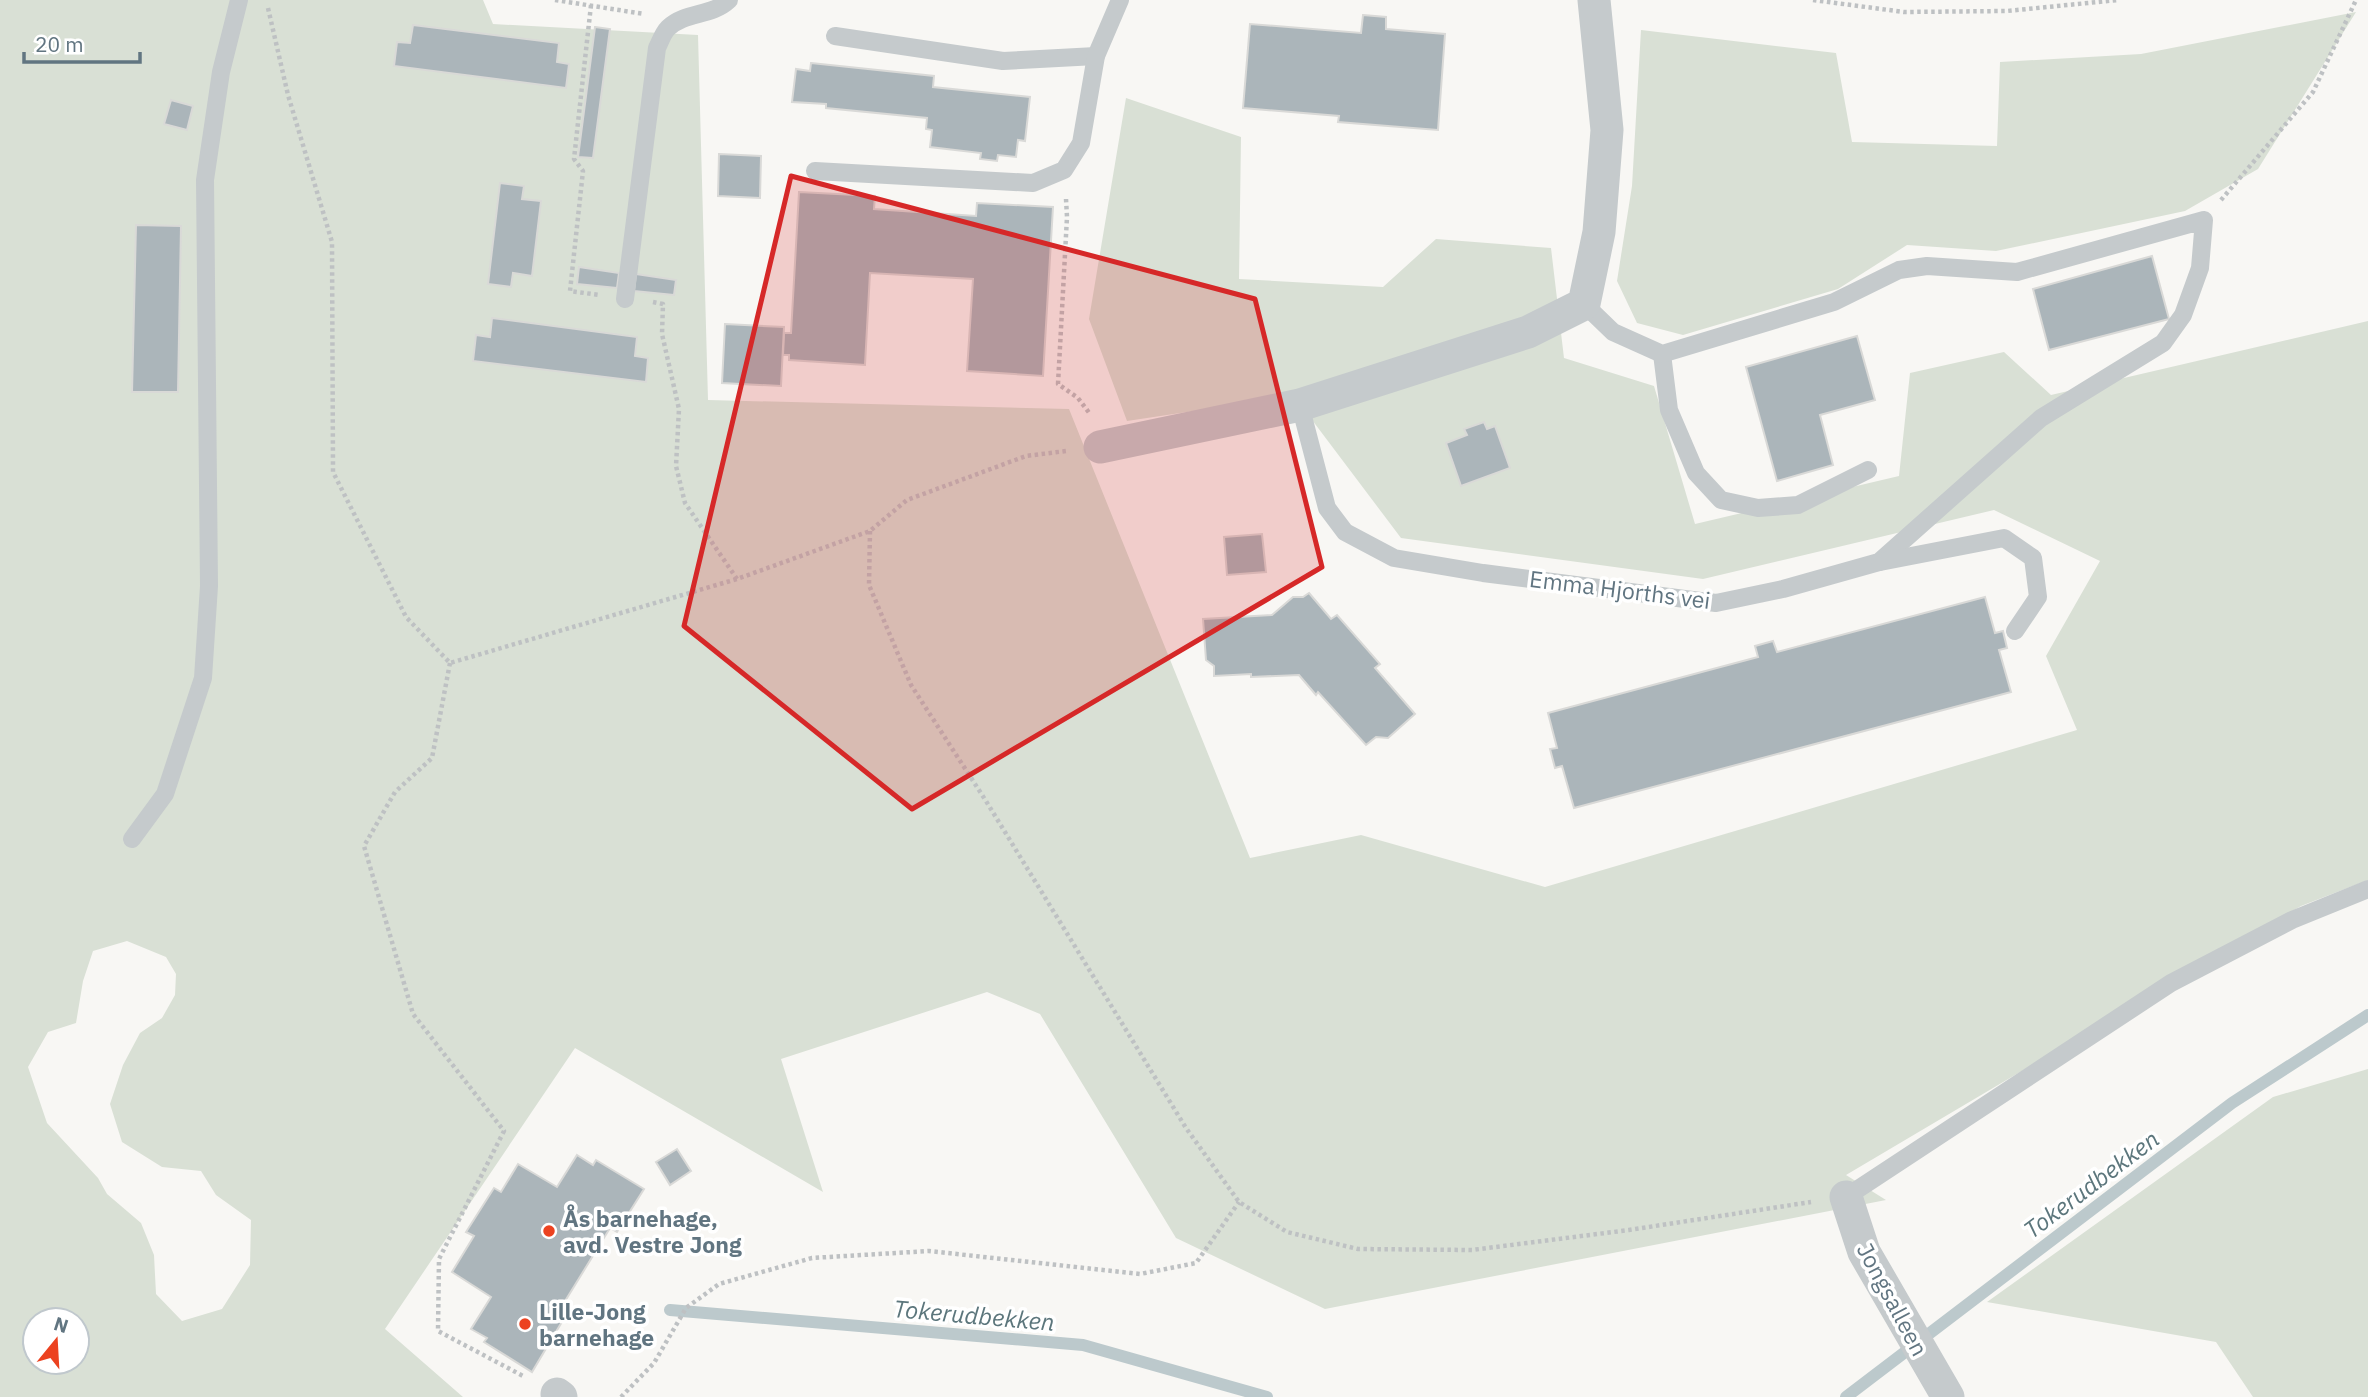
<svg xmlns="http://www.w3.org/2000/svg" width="2368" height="1397" font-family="'IBM Plex Sans',sans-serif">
  <rect width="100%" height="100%" fill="#f8f7f4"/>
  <g fill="#d9e0d5" fill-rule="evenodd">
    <path d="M0,0H483L493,24L698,35L708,400L1069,409L1250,858L1361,835L1545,887L2077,730L2046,656L2100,561L1994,510L1703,579L1401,538L1294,396L1127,421L1089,319L1126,98L1241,137L1239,279L1383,287L1436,239L1551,248L1564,358L1654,386L1695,524L1899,476L1910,373L2004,352L2051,395L2368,321V880L2301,906L1846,1175L1886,1200L1325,1309L1176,1238L1040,1014L987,992L781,1059L823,1192L575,1048L385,1329L463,1397H0ZM127,941L166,957L176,974L175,995L162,1018L140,1033L123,1065L110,1104L122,1142L162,1167L201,1171L216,1195L251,1220L250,1265L222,1309L182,1321L156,1294L154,1255L141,1223L107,1194L98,1178L47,1123L28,1067L48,1032L76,1023L83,981L93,951ZM35,1320H77V1362H35Z"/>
    <polygon points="2356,12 2258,169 2185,211 1996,251 1907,245 1838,289 1683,335 1637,323 1617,281 1632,186 1641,30 1836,53 1852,142 1997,146 2000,62 2141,54"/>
    <polygon points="2368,1069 2368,1397 2253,1397 2216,1342 1987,1302 2273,1097"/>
  </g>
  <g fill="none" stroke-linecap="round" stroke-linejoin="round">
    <g stroke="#bcc9cc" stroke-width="12">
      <polyline points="670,1310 1083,1345 1267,1397"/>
      <polyline points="1846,1397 2232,1103 2368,1015"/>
    </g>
  </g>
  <g fill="#abb5ba" stroke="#d9d9d7" stroke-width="2">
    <polygon points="1363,15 1386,17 1386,29 1445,34 1438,130 1338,122 1339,116 1243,108 1250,24 1361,33"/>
    <polygon points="413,25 559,43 557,62 569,64 566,88 394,66 397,42 410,43"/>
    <polygon points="595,27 610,29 593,158 578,157"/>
    <polygon points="811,63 934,76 933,87 1030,97 1025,141 1018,140 1016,157 998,155 997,161 980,159 981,153 930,147 932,130 926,129 927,118 826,108 826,104 792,102 796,69 810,71"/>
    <polygon points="171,100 193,106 187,130 164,124"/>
    <polygon points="719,154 761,156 760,198 718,196"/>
    <polygon points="500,183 524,186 522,199 541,201 532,276 513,273 511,287 488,284"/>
    <polygon points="799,192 875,196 874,209 976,216 977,203 1053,207 1043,376 967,371 973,279 870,273 865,365 789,360 789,355 783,355 784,333 791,333"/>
    <polygon points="136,225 181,226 178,392 132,392"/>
    <polygon points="2152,256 2169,319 2049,350 2033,289"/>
    <polygon points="579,267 619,273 617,288 577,284"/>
    <polygon points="636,274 676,280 674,295 634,291"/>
    <polygon points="492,318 637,337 635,356 648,358 646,382 473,361 476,335 490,337"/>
    <polygon points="725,324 784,327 781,386 722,383"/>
    <polygon points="1857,336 1875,400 1820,415 1833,465 1777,481 1746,367"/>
    <polygon points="1484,422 1487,429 1495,426 1510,468 1461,486 1446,443 1467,435 1464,429"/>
    <polygon points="1262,534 1266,572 1227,575 1224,537"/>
    <polygon points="1309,593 1331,619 1337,615 1380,664 1375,668 1415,714 1388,738 1376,737 1366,745 1318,692 1316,695 1299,675 1251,677 1251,674 1214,676 1214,666 1206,660 1203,619 1272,615 1293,597 1303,597"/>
    <polygon points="1985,597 1995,633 2003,631 2007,648 1999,650 2011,692 1574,808 1562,766 1555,768 1550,749 1557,748 1548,713 1758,657 1755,646 1773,641 1777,652"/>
    <polygon points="677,1149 691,1171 670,1185 656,1162"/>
    <polygon points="577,1155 593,1165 596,1160 644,1189 617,1232 610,1228 559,1311 566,1315 532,1372 484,1342 487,1338 471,1329 491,1297 452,1272 474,1236 466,1232 494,1188 501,1192 518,1164 557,1187"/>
  </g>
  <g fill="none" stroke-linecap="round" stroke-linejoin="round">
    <g stroke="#bec1c3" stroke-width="4.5" stroke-dasharray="3.5 3.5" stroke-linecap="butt">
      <polyline points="555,0 644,14"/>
      <polyline points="1813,0 1904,12 2007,11 2118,0"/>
      <polyline points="591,5 574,159 583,171 570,291 599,295"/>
      <polyline points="268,8 288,95 332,242 333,472 406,617 450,663 737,579 870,531 907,500 1026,456 1066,451"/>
      <polyline points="1066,199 1067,217 1058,384 1078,398 1090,414"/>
      <polyline points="2221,200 2313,92 2356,0"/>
      <polyline points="653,302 663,304 662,334 679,409 676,466 685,503 737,579"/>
      <polyline points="870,531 869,585 911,685 986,801 1186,1128 1239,1202 1287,1232 1358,1249 1472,1250 1629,1230 1811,1202"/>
      <polyline points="450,663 432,758 395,792 364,846 413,1014 504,1131 439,1259 438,1331 525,1377"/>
      <polyline points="621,1397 654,1363 686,1308 719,1284 812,1258 929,1251 1140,1274 1196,1263 1239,1202"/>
    </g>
    <g stroke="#c5cacc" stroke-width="18">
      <polyline points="835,36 1003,61 1096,56"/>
      <polyline points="815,171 1033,183 1064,170 1081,143 1096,56 1120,0"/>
      <path d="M625,299L657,48C660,42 663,33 668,28C686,11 711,17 729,0"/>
      <polyline points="1662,354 1669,410 1696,473 1721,500 1758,508 1798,505 1868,470"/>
      <polyline points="1300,405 1327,508 1345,532 1394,558 1483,573 1716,603 1783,589 1879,562 2041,418 2163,343 2183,315 2200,268 2204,220 2017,272 1927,266 1899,270 1834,302 1662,354 1613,332 1584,304"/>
      <polyline points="1880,562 2004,538 2033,558 2038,597 2015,631"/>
      <polyline points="132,839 165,794 203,678 209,586 205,180 221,72 239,0"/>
      <polyline points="1846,1197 2171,983 2292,920 2368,889"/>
    </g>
    <g stroke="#c5cacc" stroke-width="33">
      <polyline points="1100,447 1300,405 1528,332 1584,304 1599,232 1607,130 1594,0"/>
      <polyline points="1846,1197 1864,1252 1948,1397"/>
      <polyline points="557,1394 561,1397"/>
    </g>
  </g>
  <path fill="#d62828" fill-opacity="0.2" stroke="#d62828" stroke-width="5" stroke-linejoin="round" d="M791,176L1255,299L1322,567L912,809L684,626Z"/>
  <g fill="#ec4220" stroke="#fff" stroke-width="2.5">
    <circle cx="549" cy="1231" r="7"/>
    <circle cx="525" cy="1324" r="7"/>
  </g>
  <g text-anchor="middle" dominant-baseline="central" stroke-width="7" stroke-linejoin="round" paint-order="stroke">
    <g font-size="23" fill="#617581" stroke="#fff">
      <text transform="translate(1620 589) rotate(7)">Emma Hjorths vei</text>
      <text transform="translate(1893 1299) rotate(62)">Jongsalleen</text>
    </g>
    <g font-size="23" font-weight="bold" fill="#617581" stroke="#fff" text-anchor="start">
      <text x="563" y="1218">Ås barnehage,<tspan x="563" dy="26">avd. Vestre Jong</tspan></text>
      <text x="539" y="1311">Lille-Jong<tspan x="539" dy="26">barnehage</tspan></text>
    </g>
    <g font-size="24" font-style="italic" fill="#5c767c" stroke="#fff">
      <text transform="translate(2091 1184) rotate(-37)">Tokerudbekken</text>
      <text transform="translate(974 1315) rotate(5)">Tokerudbekken</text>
    </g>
  </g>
  <g transform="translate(56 1341) rotate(18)"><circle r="33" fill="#ffffff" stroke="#c0c8cd" stroke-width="2"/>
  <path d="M0-5L12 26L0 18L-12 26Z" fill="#ec4220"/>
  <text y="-10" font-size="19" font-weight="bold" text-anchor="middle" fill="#617581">N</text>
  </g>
  <path d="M24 52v10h116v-10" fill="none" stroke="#617581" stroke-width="3.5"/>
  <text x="35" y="52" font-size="21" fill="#617581" stroke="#ffffff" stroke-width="5" paint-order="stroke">20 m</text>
</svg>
